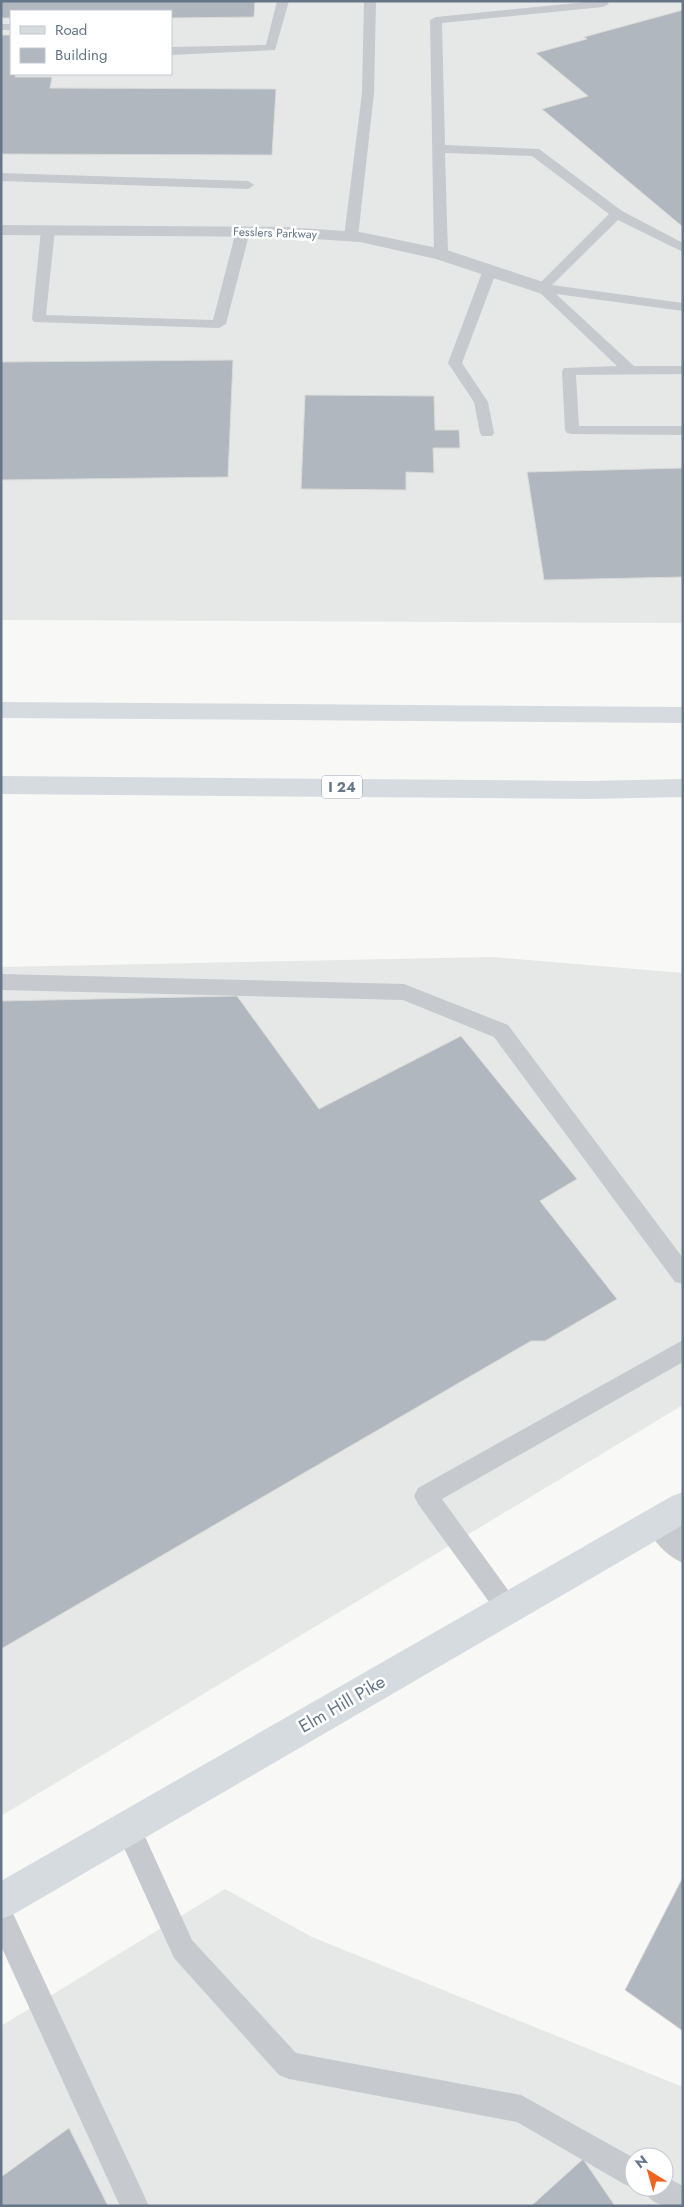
<svg xmlns="http://www.w3.org/2000/svg" width="684" height="2207" font-family="Jost,sans-serif">
  <rect width="100%" height="100%" fill="#f8f9f6"/>
  <g fill="#e6e8e7" fill-rule="evenodd">
    <path d="M1,1H683V623L1,620ZM11,11H171V74H11Z"/>
    <polygon points="493,957 683,973 683,1405 1,1816 1,967"/>
    <path d="M225,1889L312,1937L683,2087V2206H1V2026ZM634,2157H664V2187H634Z"/>
  </g>
  <g fill="#b0b7be" stroke="#dadad8">
    <polygon points="1,1 255,1 254,17 171,18 171,11 11,11 11,18 1,18"/>
    <polygon points="683,10 683,227 542,109 588,96 536,53 587,39 584,37"/>
    <polygon points="1,35 11,35 11,74 16,74 15,77 52,77 50,88 276,89 272,155 1,154"/>
    <polygon points="233,360 228,477 1,480 1,362"/>
    <polygon points="305,395 434,396 435,430 459,430 460,448 433,448 434,473 406,472 406,490 301,489"/>
    <polygon points="683,468 683,577 544,580 527,472"/>
    <polygon points="237,996 319,1109 461,1036 577,1179 540,1201 617,1299 545,1341 531,1341 1,1649 1,1001"/>
    <polygon points="683,1877 683,2031 625,1990"/>
    <polygon points="69,2128 108,2206 1,2206 1,2177"/>
    <polygon points="583,2159 615,2206 531,2206"/>
  </g>
  <g fill="none" stroke-linecap="round" stroke-linejoin="round">
    <g fill="#c6c9ce" fill-rule="evenodd">
      <polygon points="277,1 289,1 275,50 171,55 171,47 266,45"/>
      <polygon points="364,1 376,1 374,93 358,237 351,241 344,237 362,93"/>
      <polygon points="596,1 606,1 609,4 603,7 442,23 445,145 539,149 622,211 683,243 683,252 618,220 552,285 683,303 683,311 556,294 634,366 683,366 683,374 576,375 579,426 683,426 683,435 572,434 567,433 565,430 562,371 564,368 617,366 535,288 609,214 532,156 445,153 448,254 441,258 434,254 430,20 436,17"/>
      <rect x="1" y="24" width="10" height="6"/>
      <polygon points="1,173 248,181 254,185 248,189 1,181"/>
      <polygon points="48,226 55,230 46,315 213,320 236,231 243,227 248,228 250,231 226,324 219,328 34,322 32,319 41,230"/>
      <polygon points="490,266 497,270 462,363 488,402 494,433 492,436 482,436 480,433 474,402 448,363 483,270"/>
      <polygon points="1,974 404,984 508,1025 683,1258 683,1284 675,1282 494,1037 403,1000 1,990"/>
      <polygon points="683,1340 683,1362 442,1499 516,1601 520,1609 516,1617 508,1621 500,1617 418,1504 414,1496 418,1488"/>
      <polygon points="128,1815 137,1819 192,1940 296,2053 521,2095 634,2158 634,2187 637,2187 634,2188 624,2184 517,2122 289,2079 279,2075 174,1958 115,1828 119,1819"/>
      <polygon points="1,1903 10,1907 149,2206 120,2206 1,1946"/>
      <path d="M664,2176L683,2186V2206C664,2206 651,2207 643,2187H664Z"/>
    </g>
    <g fill="#c6c9ce" fill-rule="evenodd">
      <polygon points="1,225 285,227 360,232 447,250 549,284 551,288 549,292 542,294 436,259 360,242 285,237 1,235"/>
      <path d="M660,1507L671,1511L683,1523V1563C666,1556 651,1539 644,1522L649,1511Z"/>
    </g>
    <polygon fill="#d6dbe0" fill-rule="evenodd" points="683,1492 683,1525 14,1914 1,1919 1,1881 672,1496"/>
    <g fill="#d6dbe0" fill-rule="evenodd">
      <polygon points="1,702 683,707 683,723 1,718"/>
      <polygon points="1,776 589,781 683,779 683,797 589,799 1,794"/>
    </g>
  </g>
  <g text-anchor="middle" dominant-baseline="central" stroke-width="5" stroke-linejoin="round" paint-order="stroke">
    <g font-size="12" fill="#667689" stroke="#fff">
      <text transform="translate(275 233) rotate(2)">Fesslers Parkway</text>
    </g>
    <rect fill="#fff" stroke="#949fac" stroke-width="1" x="322" y="775.5" width="40" height="23" rx="4"/>
    <g font-size="14" font-weight="bold" fill="#667689">
      <text x="342" y="787">I 24</text>
    </g>
    <g font-size="18" fill="#667689" stroke="#fff">
      <text transform="translate(342 1704) rotate(-30)">Elm Hill Pike</text>
    </g>
  </g>
  <rect width="684" height="2207" fill="none" stroke="#667689" stroke-width="5"/>
  <rect x="10" y="10" width="162" height="65" fill="#ffffff" stroke="#c2c8d0"/>
  <rect x="20" y="26" width="25" height="8" fill="#d6dbe0" stroke="#c2c8d0"/>
  <text x="55" y="35" font-size="15" fill="#667689">Road</text>
  <rect x="20" y="48" width="25" height="15" fill="#b0b7be" stroke="#c2c8d0"/>
  <text x="55" y="60" font-size="15" fill="#667689">Building</text>
  <g transform="translate(649 2172) rotate(323)"><circle r="24" fill="#ffffff" stroke="#c2c8d0"/>
  <path d="M0-4L9 19L0 12L-9 19Z" fill="#ed6521"/>
  <text y="-8" font-size="14" font-weight="bold" text-anchor="middle" fill="#667689">N</text>
  </g>
</svg>
